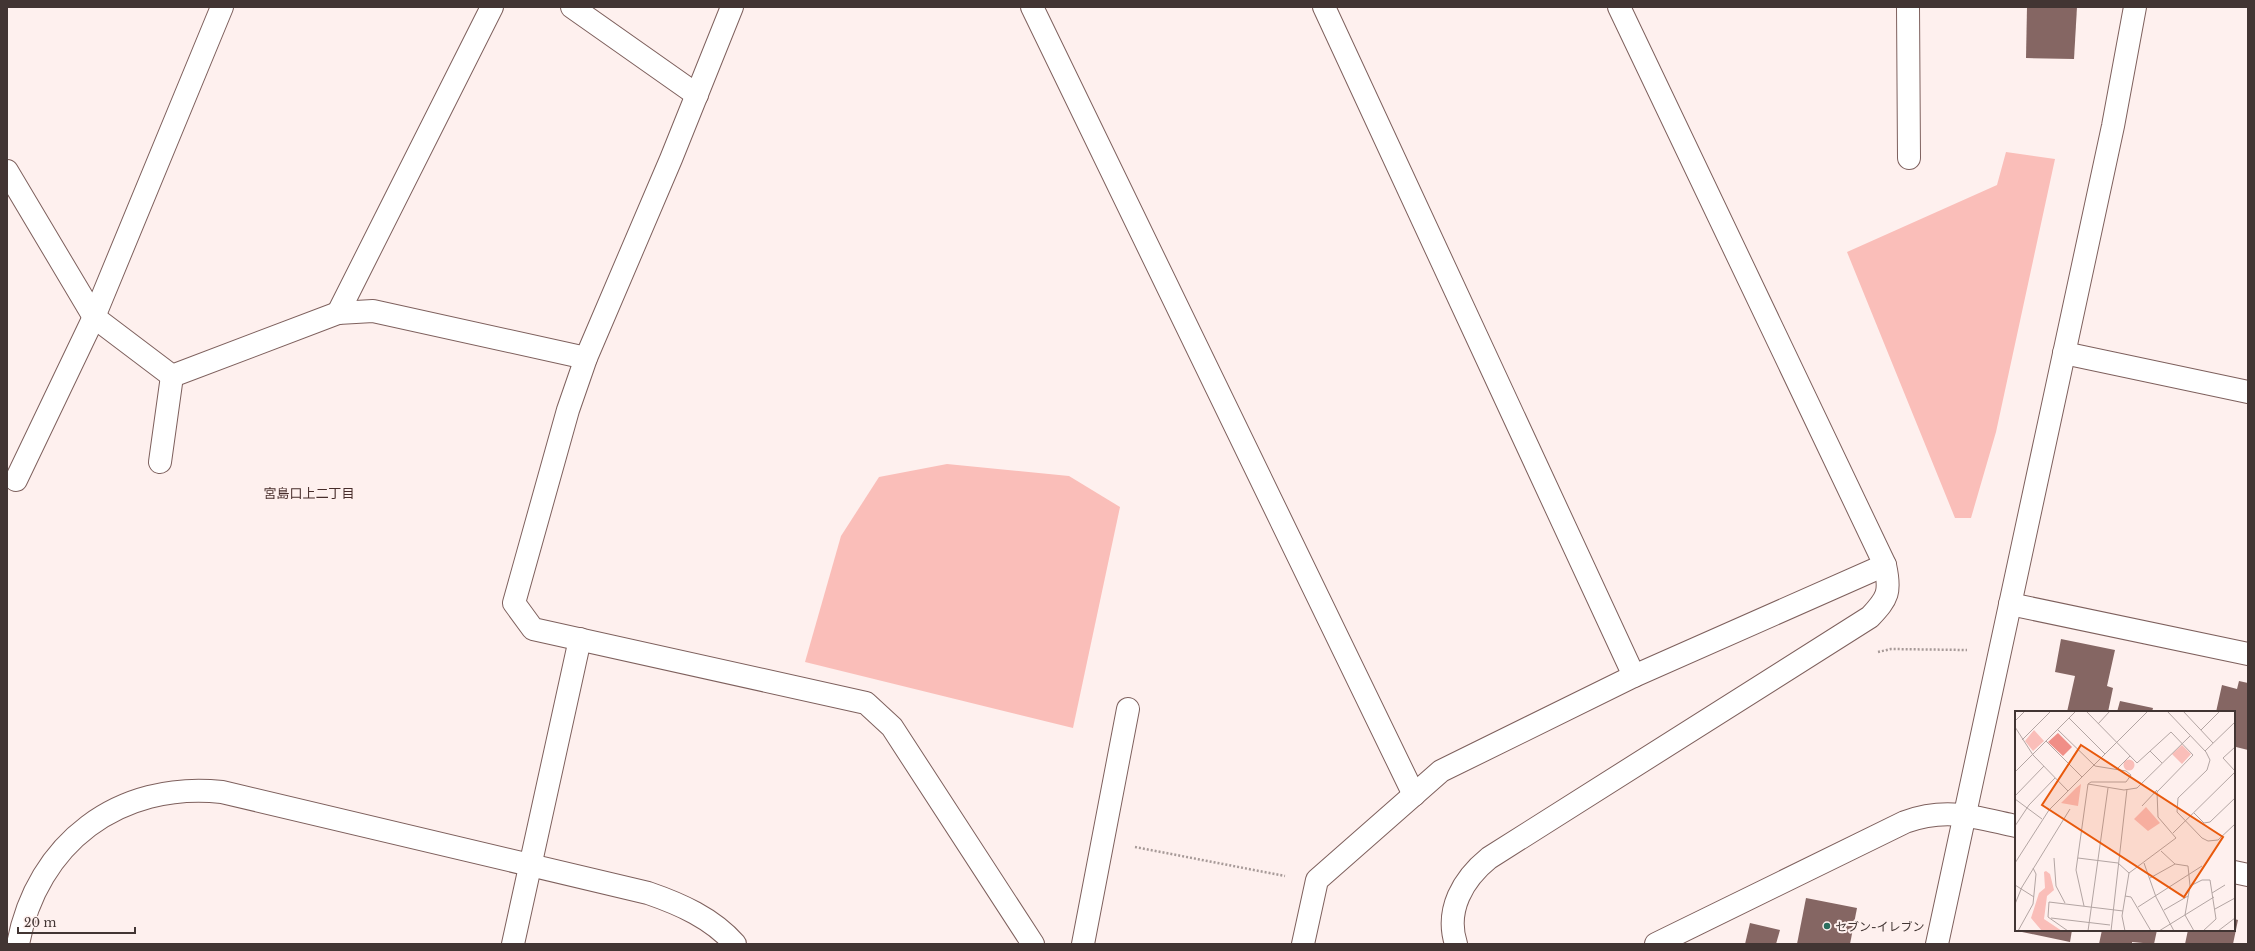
<svg xmlns="http://www.w3.org/2000/svg" width="2255" height="951" font-family="'Libre Baskerville','Noto Sans JP',serif">
  <rect width="100%" height="100%" fill="#fef0ee"/>
  <g fill="#fabeb9">
    <polygon points="2006,152 2055,159 1996,432 1971,518 1955,518 1847,252 1997,185"/>
    <polygon points="947,464 1069,476 1120,507 1073,728 805,662 841,536 879,477"/>
  </g>
  <g fill="#856663">
    <polygon points="2027,7 2077,7 2074,59 2026,58"/>
    <polygon points="2061,639 2115,650 2107,686 2113,688 2108,712 2067,712 2075,676 2055,672"/>
    <polygon points="2239,681 2248,683 2248,750 2236,747 2235,752 2234,712 2216,712 2222,685 2237,689"/>
    <polygon points="2120,701 2153,708 2152,712 2117,712"/>
    <polygon points="1806,898 1857,908 1850,944 1797,944"/>
    <polygon points="2234,919 2238,920 2233,944 2185,944 2188,930 2234,930"/>
    <polygon points="1750,923 1780,930 1776,944 1745,944"/>
    <polygon points="2022,930 2072,930 2070,942 2022,932"/>
    <polygon points="2102,930 2157,930 2154,944 2132,942 2132,944 2099,944"/>
  </g>
  <g fill="none" stroke-linecap="round" stroke-linejoin="round">
    <defs>
      <g id="minor">
        <polyline points="572,7 697,95"/>
        <polyline points="732,7 671,159 586,358 568,410 514,603 533,629 866,703 892,727 1033,944"/>
        <polyline points="1032,7 1414,795"/>
        <polyline points="1324,7 1634,676"/>
        <polyline points="1908,7 1909,158"/>
        <polyline points="7,171 94,317 172,376 338,313 373,311 586,358"/>
        <polyline points="338,313 492,7"/>
        <polyline points="2064,353 2248,392"/>
        <polyline points="160,462 172,376"/>
        <polyline points="16,480 94,317 222,7"/>
        <polyline points="2010,604 2248,654"/>
        <polyline points="2234,872 2248,875"/>
        <polyline points="513,944 580,639"/>
        <polyline points="1083,944 1128,709"/>
        <polyline points="1303,944 1317,880 1441,771 1634,676 1885,565"/>
        <path d="M1456,944C1445,910 1463,879 1489,858L1870,617C1888,598 1891,592 1885,565L1619,7"/>
        <path d="M1656,944L1905,822C1947,807 1974,817 2016,826"/>
      </g>
      <g id="tertiary">
        <path d="M18,944C37,843 119,781 222,792L648,893C680,904 712,918 735,944"/>
        <polyline points="1937,944 2113,126 2135,7"/>
      </g>
    </defs>
    <use href="#minor" stroke="#7e605d" stroke-width="24"/>
    <use href="#tertiary" stroke="#7e605d" stroke-width="24"/>
    <g stroke="#a79a98" stroke-width="2.5" stroke-dasharray="2 2" stroke-linecap="butt">
      <polyline points="1878,652 1891,649 1967,650"/>
      <polyline points="1135,847 1285,876"/>
    </g>
    <use href="#minor" stroke="#fff" stroke-width="22"/>
    <use href="#tertiary" stroke="#fff" stroke-width="22"/>
  </g>
  <circle fill="#2c6e5e" stroke="#fef0ee" stroke-width="1.5" cx="1827" cy="926" r="4"/>
  <g text-anchor="middle" dominant-baseline="central" stroke-width="4" stroke-linejoin="round" paint-order="stroke">
    <g font-size="12" fill="#423533" stroke="#fef0ee" text-anchor="start">
      <text x="1835" y="926">セブン-イレブン</text>
    </g>
    <g font-size="13" fill="#472c2a" stroke="#fef0ee">
      <text x="309" y="493">宮島口上二丁目</text>
    </g>
  </g>
  <g transform="translate(2015 711)">
    <rect width="220" height="220" fill="#fef0ee"/>
    <path d="M19,19L29,30L18,40L10,30ZM167,34L176,43L167,53L157,43ZM108.5 54a5.5 5.5 0 1 1 11 0a5.5 5.5 0 1 1-11 0ZM66,73L63,95L46,92L61,77ZM131,96L145,112L133,120L119,108ZM31,160L35,163L39,179L32,185L29,208L47,220H27L16,207L24,182L30,177L29,161Z" fill="#fabeb9"/>
    <path d="M43,22L57,36L48,45L33,31Z" fill="#f08e87"/>
    <path fill="none" stroke="#b3a5a3" stroke-width="1" d="M152,0L191,41L195,49L192,59L163,87L162,101L187,127L193,130L203,129L220,113M168,0L198,32M54,7L90,43M0,10L10,0M83,13L95,0M0,16L18,44L53,80M43,19L80,55L111,60L116,64L111,71H76L73,73M186,19L205,0M7,29L36,0M31,30L67,66M220,36L208,47L220,60M135,40L147,52M190,40L220,11M101,59L115,45M0,61L61,0M73,73L109,79L122,77L175,25M0,85L29,55M0,88L27,108M127,95L142,79M179,102L189,112L195,111L220,87M0,115L14,94L40,67M158,122L220,61M146,140L160,153L173,155L175,175L170,204L179,220M39,147L41,175L50,192M63,147L103,152L114,162L161,127L143,106L142,81L178,44L156,21L122,52L71,0M0,152L34,99L133,0M129,152L141,186L159,220M135,167L160,153M0,174L19,186M175,175L187,169H195L201,208L188,220M197,182L210,174M110,185L116,186L136,220M0,193L7,176L55,98M69,195L61,159L73,73M123,196L187,155M200,198L220,187M149,199L173,185M36,207L95,214M3,220L18,193L21,163L18,157M53,220L33,206L34,191L108,200M73,220L93,77M96,220L112,78M110,220L107,205L114,162M144,220L199,186M203,220L220,207"/>
    <path fill="#e8590c" fill-opacity="0.15" stroke="#e8590c" stroke-width="2" d="M66,34L208,126L169,186L27,94Z"/>
    <rect width="220" height="220" fill="none" stroke="#423533" stroke-width="2"/>
  </g>
  <rect width="2255" height="951" fill="none" stroke="#423533" stroke-width="16"/>
  <path d="M18 927v6h117v-6" fill="none" stroke="#423533" stroke-width="2"/>
  <text x="24" y="927" font-size="12" fill="#423533" stroke="#fef0ee" stroke-width="3" paint-order="stroke">20 m</text>
</svg>
